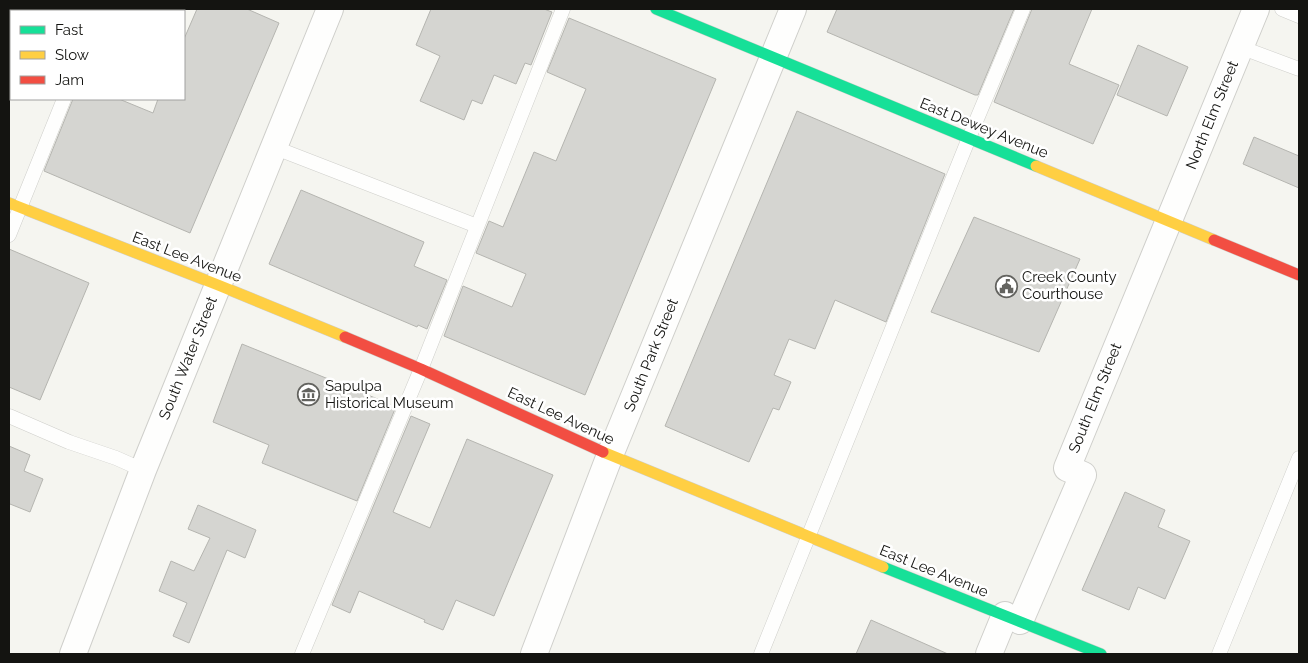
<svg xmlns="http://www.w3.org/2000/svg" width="1308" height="663" font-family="Raleway,sans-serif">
  <rect width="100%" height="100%" fill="#f5f5f0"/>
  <g fill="#d5d5d1" stroke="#b5b5b0">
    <polygon points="197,9 247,9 279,23 190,233 44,171 73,99 119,99 153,113 158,99 184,99 184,39"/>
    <polygon points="431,9 544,9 552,12 531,65 525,63 516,84 494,75 482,104 472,100 464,120 420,101 440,56 416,45"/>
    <polygon points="837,9 1014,9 978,95 975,95 827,32"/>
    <polygon points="1032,9 1092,9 1069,64 1119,85 1093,144 994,102"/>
    <polygon points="569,18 716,79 585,395 444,336 463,286 512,307 526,274 476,253 489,221 503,227 534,152 556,161 586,89 547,72"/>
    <polygon points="1138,45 1188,67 1167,116 1117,95"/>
    <polygon points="797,111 945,174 886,322 835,300 815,349 789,339 774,375 791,382 779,410 773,408 749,462 665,426"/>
    <polygon points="1254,137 1299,156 1299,188 1243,164"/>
    <polygon points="301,190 424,242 414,266 447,280 427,329 418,325 417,327 269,264"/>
    <polygon points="974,217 1080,259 1039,352 931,312"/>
    <polygon points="9,249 89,283 40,400 9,387"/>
    <polygon points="242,344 390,404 389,406 395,409 357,501 262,463 269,445 213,422"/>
    <polygon points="411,416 430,424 393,512 430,528 467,439 553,475 494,616 456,600 443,630 424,622 425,620 359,591 350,613 332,605"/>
    <polygon points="9,446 30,455 24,471 43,479 30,512 10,504 9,506"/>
    <polygon points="1125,492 1165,510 1158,527 1190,541 1165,599 1138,587 1129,610 1082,590"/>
    <polygon points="198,505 256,530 245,558 227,550 189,643 173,636 187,603 159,591 171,561 194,571 210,538 188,529"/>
    <polygon points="871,620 948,654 856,654"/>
  </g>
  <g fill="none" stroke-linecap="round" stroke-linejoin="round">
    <defs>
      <g id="lane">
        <polyline points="1282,9 1299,16"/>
        <polyline points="99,11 100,9"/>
        <polyline points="1240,47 1299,69"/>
        <polyline points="273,147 477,226"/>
        <polyline points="9,235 64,99"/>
        <polyline points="9,416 69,442 116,458 143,470"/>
        <polyline points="302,654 421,369 563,9"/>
        <polyline points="761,654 969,138 1023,9"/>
        <polyline points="1219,654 1299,458"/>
      </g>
      <g id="street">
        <polyline points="1020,621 1083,475 1067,468 1256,9"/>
        <polyline points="73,654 143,470 330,9"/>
        <polyline points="534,654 610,455 793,9"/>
        <polyline points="989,654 1005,615"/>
      </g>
      <g id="fast">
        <polyline points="656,9 1036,166"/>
        <polyline points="883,567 1101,654"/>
      </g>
      <g id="slow">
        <polyline points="1036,166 1214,240"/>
        <polyline points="9,203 218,285 345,337"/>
        <polyline points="603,452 883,567"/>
      </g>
      <g id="jam">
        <polyline points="1214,240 1299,275"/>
        <polyline points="345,337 421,369 603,452"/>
      </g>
    </defs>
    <use href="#lane" stroke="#cfcfcb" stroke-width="15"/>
    <use href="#street" stroke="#cfcfcb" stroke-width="28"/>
    <use href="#fast" stroke="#cfcfcb" stroke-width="12"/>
    <use href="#slow" stroke="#cfcfcb" stroke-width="12"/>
    <use href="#jam" stroke="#cfcfcb" stroke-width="12"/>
    <use href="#lane" stroke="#fefefd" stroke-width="14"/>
    <use href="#street" stroke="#fefefd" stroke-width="26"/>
    <use href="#fast" stroke="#16e098" stroke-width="11"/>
    <use href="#slow" stroke="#ffcf43" stroke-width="11"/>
    <use href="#jam" stroke="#f24e42" stroke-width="11"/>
  </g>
  <defs>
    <symbol id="civic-ring" viewBox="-11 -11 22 22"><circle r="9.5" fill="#fff" stroke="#63635f" stroke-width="1.5"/><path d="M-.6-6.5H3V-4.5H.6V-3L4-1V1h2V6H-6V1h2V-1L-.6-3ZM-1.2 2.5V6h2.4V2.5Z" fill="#63635f"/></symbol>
    <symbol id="museum-ring" viewBox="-11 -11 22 22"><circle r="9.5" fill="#fff" stroke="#63635f" stroke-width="1.5"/><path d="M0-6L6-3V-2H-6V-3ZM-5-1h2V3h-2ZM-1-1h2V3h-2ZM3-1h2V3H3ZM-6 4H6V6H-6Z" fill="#63635f"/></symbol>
  </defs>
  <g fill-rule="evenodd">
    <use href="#civic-ring" x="994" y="274" width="25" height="25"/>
    <use href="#museum-ring" x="296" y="382" width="25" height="25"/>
  </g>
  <g text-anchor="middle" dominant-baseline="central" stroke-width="5" stroke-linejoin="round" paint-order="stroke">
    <g font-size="15" fill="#141411" stroke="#fff">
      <text transform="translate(1212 115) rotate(-68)">North Elm Street</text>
      <text transform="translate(984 128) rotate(22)">East Dewey Avenue</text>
      <text transform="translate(187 257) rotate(21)">East Lee Avenue</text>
      <text transform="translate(651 355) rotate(-68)">South Park Street</text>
      <text transform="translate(188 358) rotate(-68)">South Water Street</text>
      <text transform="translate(1095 398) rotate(-68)">South Elm Street</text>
      <text transform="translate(561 416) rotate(25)">East Lee Avenue</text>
      <text transform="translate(934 571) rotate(22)">East Lee Avenue</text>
    </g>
    <g font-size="15" fill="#141411" stroke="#fff" text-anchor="start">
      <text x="1022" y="277">Creek County<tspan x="1022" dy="17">Courthouse</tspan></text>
      <text x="325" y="386">Sapulpa<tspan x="325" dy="17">Historical Museum</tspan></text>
    </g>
  </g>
  <rect width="1308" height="663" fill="none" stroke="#141411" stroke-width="20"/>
  <rect x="10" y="10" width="175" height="90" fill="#ffffff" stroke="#a1a1a0"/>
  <rect x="20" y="26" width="25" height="8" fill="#16e098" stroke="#a1a1a0"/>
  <text x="55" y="35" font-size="15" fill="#141411">Fast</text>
  <rect x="20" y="51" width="25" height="8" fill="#ffcf43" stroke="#a1a1a0"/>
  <text x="55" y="60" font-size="15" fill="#141411">Slow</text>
  <rect x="20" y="76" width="25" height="8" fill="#f24e42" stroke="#a1a1a0"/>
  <text x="55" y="85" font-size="15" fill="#141411">Jam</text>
</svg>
